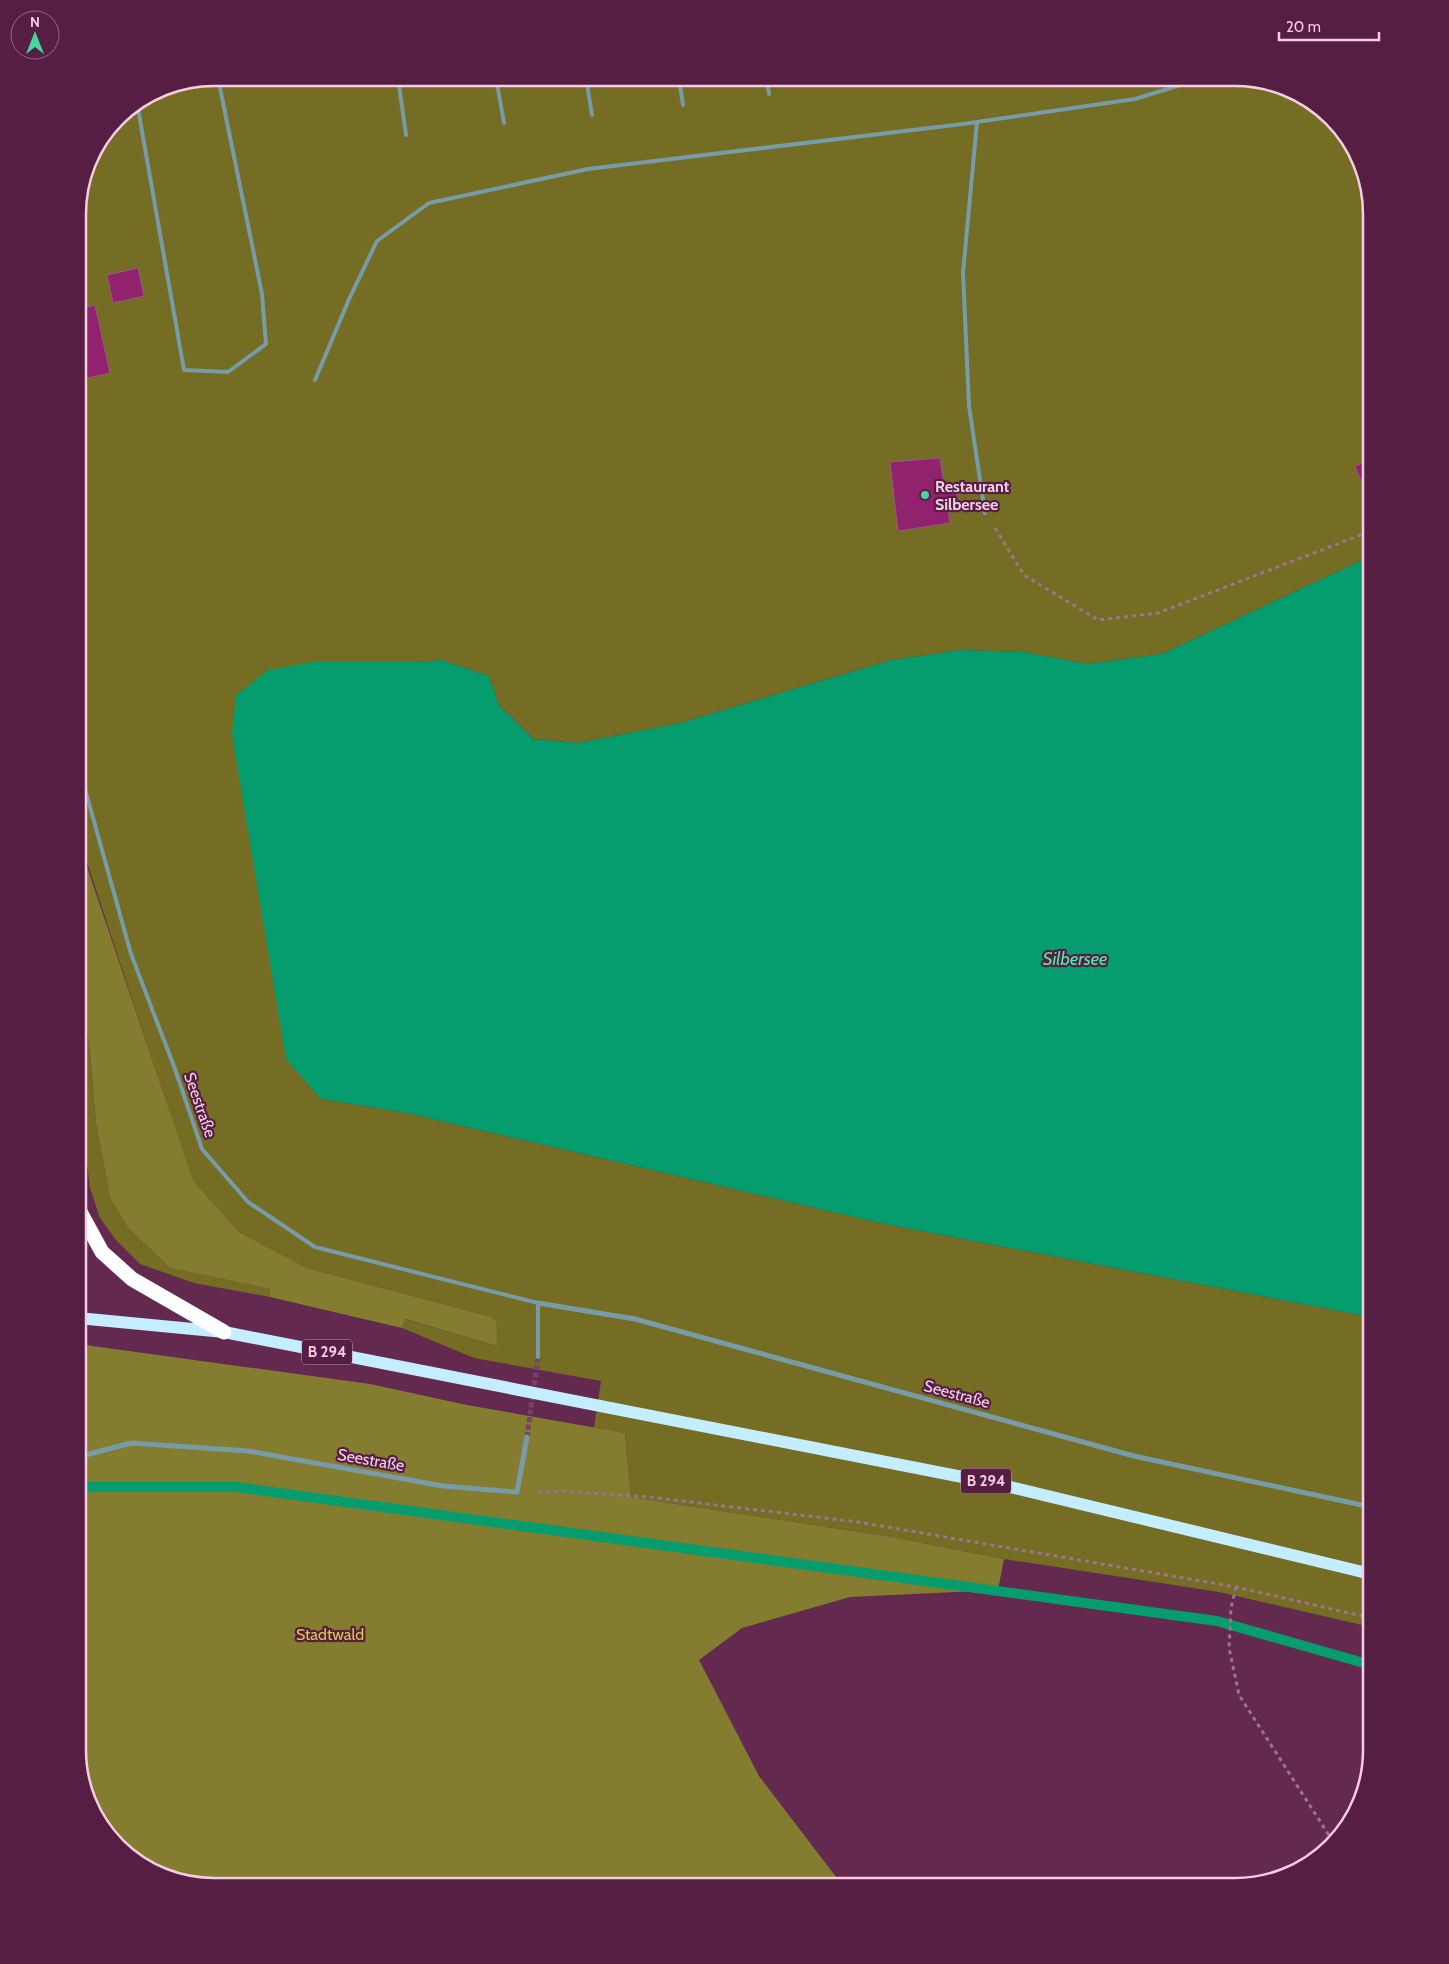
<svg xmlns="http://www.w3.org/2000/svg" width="1449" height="1964" font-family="Cabin,sans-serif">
  <rect width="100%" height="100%" fill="#63294f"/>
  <g fill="#746d23">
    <polygon points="214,78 1244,78 1304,96 1353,145 1371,214 1371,556 1162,654 1088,664 1024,652 961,650 891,660 680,723 578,743 533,739 499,705 489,676 441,660 419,662 321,1099 407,1113 885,1224 1371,1317 1371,1627 1219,1592 1004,1559 892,1537 631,1497 625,1433 594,1428 601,1381 474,1358 402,1328 404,1319 497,1346 488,1316 307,1268 239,1232 192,1181 78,835 78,205 92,153 124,112 162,88"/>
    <polygon points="78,978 90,1053 96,1124 110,1198 128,1228 170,1268 270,1289 270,1297 194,1283 140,1264 116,1240 100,1218 90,1188 78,1089"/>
  </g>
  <g fill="#847c2e">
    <polygon points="78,840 193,1181 239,1232 307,1268 488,1316 496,1321 497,1346 405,1319 402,1328 270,1297 270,1289 170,1268 128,1228 110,1198 96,1124 90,1053 78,978"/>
    <polygon points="78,1344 370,1384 467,1405 625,1433 631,1497 892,1537 1004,1559 998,1590 850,1597 742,1628 699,1660 759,1776 843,1886 205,1886 145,1868 96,1819 78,1750"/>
  </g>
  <polygon fill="#059d6e" points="1371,556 1371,1317 885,1224 407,1113 321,1099 286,1059 232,735 236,695 268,670 312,662 419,662 441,660 489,676 499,705 533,739 578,743 680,723 891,660 961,650 1024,652 1088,664 1162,654"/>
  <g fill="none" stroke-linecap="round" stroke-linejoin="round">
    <polyline stroke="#059d6e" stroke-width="10" points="78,1492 89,1487 236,1487 1217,1621 1371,1665"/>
  </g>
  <g fill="#90226e" stroke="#985980">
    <polygon points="138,268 144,296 113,303 107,275"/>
    <polygon points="95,305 110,373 78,380 78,309"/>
    <polygon points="940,458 945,492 956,491 957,498 947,500 950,523 898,531 890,462"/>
    <polygon points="1371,459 1371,506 1355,466"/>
  </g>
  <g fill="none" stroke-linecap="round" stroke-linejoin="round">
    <polyline stroke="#794265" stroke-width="5" stroke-dasharray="5 2.5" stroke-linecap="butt" points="527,1437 538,1357"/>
    <g stroke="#a27190" stroke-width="3" stroke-dasharray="4 4" stroke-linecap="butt">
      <polyline points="995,528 1024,575 1098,620 1158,613 1371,531"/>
      <polyline points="538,1492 562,1491 649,1497 858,1522 1236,1587 1371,1618"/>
      <polyline points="1236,1587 1231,1608 1229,1648 1239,1695 1332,1840"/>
    </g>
    <g stroke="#789ba8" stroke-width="4">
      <polyline points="398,78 406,135"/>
      <polyline points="496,78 504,123"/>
      <polyline points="586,78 592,115"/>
      <polyline points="679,78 683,105"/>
      <polyline points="766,78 769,94"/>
      <polyline points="856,78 856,79"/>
      <polyline points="137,103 184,370 228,372 266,344 262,294 218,78"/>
      <polyline points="977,122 963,273 969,406 985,513"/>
      <polyline points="315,380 350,297 377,241 429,203 588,169 963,124 1135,99 1203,78"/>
      <polyline points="78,764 131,954 175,1069 202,1149 248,1202 315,1247 538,1303 538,1357"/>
    </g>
    <g stroke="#789ba8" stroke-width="5">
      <polyline points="538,1303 635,1319 1134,1456 1371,1507"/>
      <polyline points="78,1457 131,1443 248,1451 443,1486 517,1492 527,1437"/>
    </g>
    <polyline stroke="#c4eeff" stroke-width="12" points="78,1318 224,1332 998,1484 1371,1574"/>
    <polyline stroke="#fff" stroke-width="15" points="78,1208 102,1252 132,1279 224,1332"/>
  </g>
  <circle fill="#48d49d" stroke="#571e44" stroke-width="2" cx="925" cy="495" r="5"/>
  <g text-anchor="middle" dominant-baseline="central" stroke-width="4.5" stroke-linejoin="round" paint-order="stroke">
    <g fill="#571e44" stroke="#c59ab4" stroke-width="1">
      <rect x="302" y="1339.5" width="50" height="25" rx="4"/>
      <rect x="961" y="1468.5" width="50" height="25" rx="4"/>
    </g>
    <g font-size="15" font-weight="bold" fill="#f4cfe4">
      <text x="327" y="1352">B 294</text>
      <text x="986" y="1481">B 294</text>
    </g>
    <g font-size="16" font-weight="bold" fill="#f4cfe4" stroke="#571e44" text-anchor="start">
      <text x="935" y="486">Restaurant<tspan x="935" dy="18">Silbersee</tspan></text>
    </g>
    <g font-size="16" fill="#f4cfe4" stroke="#571e44">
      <text transform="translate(200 1105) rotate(71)">Seestraße</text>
      <text transform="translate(957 1394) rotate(15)">Seestraße</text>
      <text transform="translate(371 1460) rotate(10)">Seestraße</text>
    </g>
    <g font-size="16" fill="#dacb3c" stroke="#571e44">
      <text x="330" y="1634">Stadtwald</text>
    </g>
    <g font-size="18" font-style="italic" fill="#4ee9ad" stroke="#571e44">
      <text x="1075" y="959">Silbersee</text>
    </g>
  </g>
  <path d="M0 0H1449V1964H0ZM214 86H1235A128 128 0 0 1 1363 214V1750A128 128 0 0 1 1235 1878H214A128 128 0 0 1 86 1750V214A128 128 0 0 1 214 86Z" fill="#571e44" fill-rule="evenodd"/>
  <path fill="none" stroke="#f4cfe4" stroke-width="2.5" d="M214 86H1235A128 128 0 0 1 1363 214V1750A128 128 0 0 1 1235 1878H214A128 128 0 0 1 86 1750V214A128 128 0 0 1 214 86Z"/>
  <g transform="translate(35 35)"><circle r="24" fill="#571e44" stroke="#966584"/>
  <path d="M0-4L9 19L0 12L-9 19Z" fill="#48d49d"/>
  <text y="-8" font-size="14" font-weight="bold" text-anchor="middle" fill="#f4cfe4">N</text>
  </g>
  <path d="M1279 32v8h100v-8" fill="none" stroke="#f4cfe4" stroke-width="2.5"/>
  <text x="1286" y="32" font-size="15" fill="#f4cfe4" stroke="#571e44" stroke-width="4" paint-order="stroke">20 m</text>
</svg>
